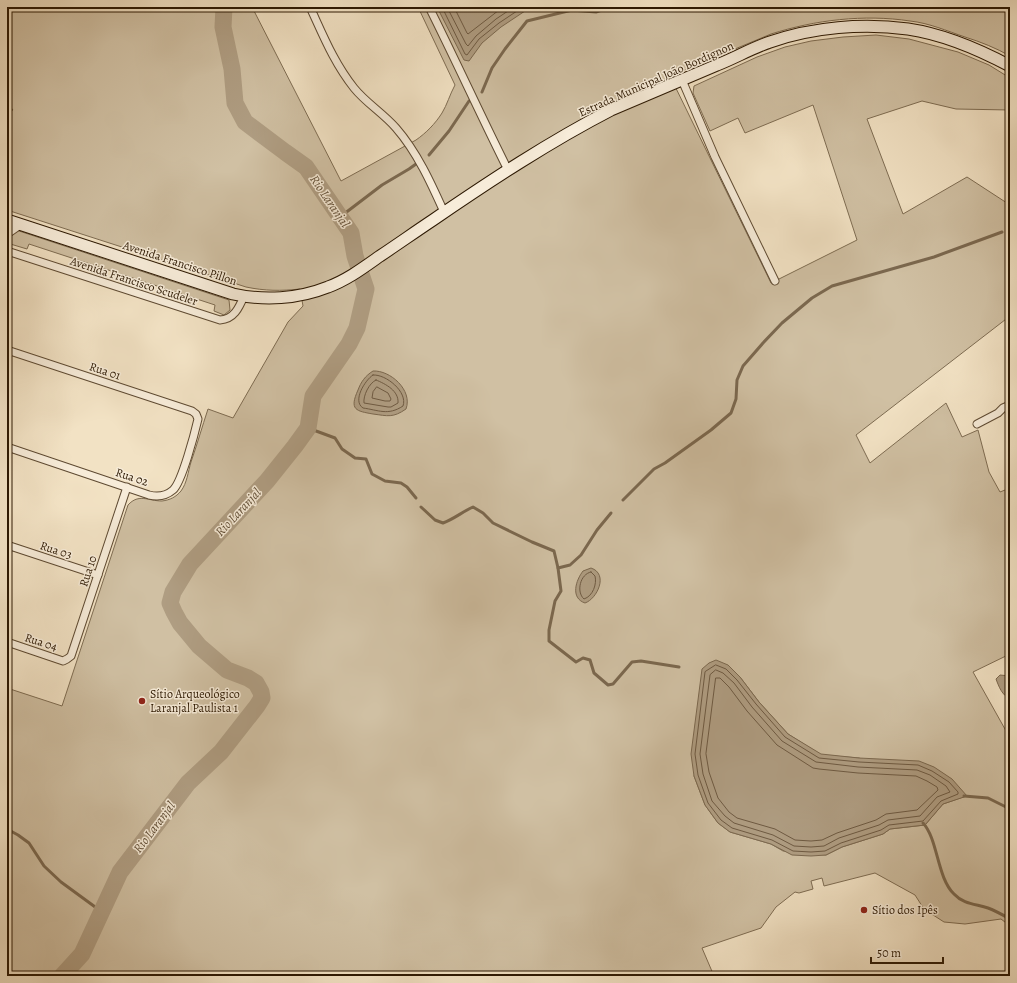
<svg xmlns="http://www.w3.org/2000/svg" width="1017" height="983" font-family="Alegreya,serif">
  <rect width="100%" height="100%" fill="#f2e2c4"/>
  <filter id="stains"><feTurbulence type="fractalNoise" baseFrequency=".005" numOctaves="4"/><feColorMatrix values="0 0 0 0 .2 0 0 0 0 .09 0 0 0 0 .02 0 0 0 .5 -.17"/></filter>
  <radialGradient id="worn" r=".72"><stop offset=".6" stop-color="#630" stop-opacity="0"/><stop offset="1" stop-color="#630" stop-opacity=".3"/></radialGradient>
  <g fill="#d0c0a3" stroke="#7e6c52" fill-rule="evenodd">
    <path d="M7,7H252L341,181L416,140C426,133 435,124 442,113C447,105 450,94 455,85L418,7H1010V56C996,48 981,42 965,37C947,31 929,23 910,21C864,14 815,20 771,34L670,76L771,283L857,240L813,105L745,133L738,118L710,131L693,93L694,86L757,57L785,47L811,41L843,37L876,35L909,39L958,52L989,65L1010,78V110L956,109L922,101L867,119L903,214L967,177L1010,205V316L856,435L870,463L946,403L962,437L978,430L989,472L1000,492L1010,488V654L973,672L1010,738V926L1001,919L965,924L944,922L930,913L922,906L915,895L875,873L824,886L822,878L811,881L813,889L799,893L795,892L776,907L761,928L702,948L714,976H7V688L62,706L128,505C139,493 148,501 162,501C170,500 176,497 181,491C187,483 188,472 191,462C197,445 202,427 208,409L233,418L288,322L303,306L300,289C281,291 265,291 246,287L7,210V113L13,110L7,103ZM728,665L740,677L759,702L788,734L821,755L859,758L966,796L943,804L925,825L890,829L883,834L842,847L826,855L783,851L771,844L730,832L718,823L705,805L694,776Z"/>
    <polygon points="7,227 229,300 230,310 224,315 214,311 215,305 29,244 27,249 7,243"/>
  </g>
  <g fill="#af9d82" stroke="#7b684f">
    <polygon points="437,7 531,7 501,27 482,43 469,61 464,60"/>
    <path d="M373,371C390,370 413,390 406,409C393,418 388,416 373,414C356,411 349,410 358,390C361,382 365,376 373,371Z"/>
    <path d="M591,568C609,574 597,599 585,603C570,598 576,580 583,571Z"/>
    <polygon points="716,660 728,665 740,677 759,702 788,734 821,754 859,758 919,761 934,767 952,779 967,796 943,804 925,825 890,829 883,834 842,847 826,855 811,856 792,855 771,844 730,832 718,823 705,805 694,776 691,754 702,669 709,663"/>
    <path d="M1000,675L1010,676V699C1002,695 999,687 996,679Z"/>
  </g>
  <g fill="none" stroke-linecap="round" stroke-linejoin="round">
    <g stroke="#6e5a42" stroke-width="1">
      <polyline points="442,7 465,54 467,55 479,39 499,23 523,7"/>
      <polyline points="447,7 466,44 468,46 476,36 496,19 514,7"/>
      <polyline points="454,7 467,33 468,34 503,7"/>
      <path d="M373,375C386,374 408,392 403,406C388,416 378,410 363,408C352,401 365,380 373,375Z"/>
      <path d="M376,380C386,384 399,391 398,403L391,407H388L364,403C363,396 369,383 376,380Z"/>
      <polygon points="377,387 388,393 391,399 390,401 385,401 372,398 373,392"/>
      <path d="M591,572L595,576C597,584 593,596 584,599C576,592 580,574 591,572Z"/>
      <polygon points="716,665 726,669 737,680 756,704 785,737 819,758 859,762 918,765 932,771 949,782 958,792 958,794 941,801 923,821 889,825 881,830 841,843 825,851 811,852 793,851 772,840 732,828 721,820 708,803 698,775 695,754 705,672"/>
      <polygon points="716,670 723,673 734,683 752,707 782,741 816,762 858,767 917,770 930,775 946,786 950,792 937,797 920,816 888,820 879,825 839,838 824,846 811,847 794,846 773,835 734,823 725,816 712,801 703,774 700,754 710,675"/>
      <polygon points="716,678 720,678 729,687 747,711 777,745 813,768 819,769 858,773 916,776 927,781 937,787 938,790 917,810 886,814 876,820 837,833 822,840 811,841 795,840 775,829 737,818 729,812 718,798 709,772 706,754"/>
    </g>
    <g stroke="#7b684f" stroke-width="3">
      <polyline points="482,92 492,68 505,49 527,21 572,10 596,12 610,7"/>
      <polyline points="429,155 449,131 469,101"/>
      <polyline points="340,217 382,185 409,169 416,164"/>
      <polyline points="308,428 335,438 342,449 355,458 366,459 372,474 385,481 401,483 407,487 416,498"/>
      <polyline points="623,500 654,469 665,463 711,430 731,413 736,399 737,380 743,366 763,343 782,323 812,298 832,286 934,257 1002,232"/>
      <path d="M421,507L435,520L443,523C454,519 462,512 473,507L483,513L493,523L532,542L554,551L558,568L561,591L555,601L549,630V641L576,662L583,658L590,660L594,673L608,685L613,684L632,662L641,661L679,667"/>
      <polyline points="558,568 570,565 581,555 597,530 611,513"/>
      <polyline points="964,796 988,798 1010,809"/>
      <path d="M923,823C938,839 937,878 954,894C963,904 976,904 988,908C996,911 1003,915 1010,919"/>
      <polyline points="7,829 18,835 29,843 44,866 61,882 102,912"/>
    </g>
    <polyline stroke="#af9d82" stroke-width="17" points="62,976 82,954 120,872 188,783 221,752 257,706 262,698 261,692 256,683 248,678 227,670 199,646 180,623 174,612 170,603 173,592 190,564 267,481 295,446 308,428 313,396 349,344 357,328 366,289 355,256 351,233 306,167 285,152 245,122 235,103 232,69 223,27 224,7"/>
    <defs>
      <g id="street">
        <path d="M310,7C323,35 334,63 354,88C366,103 383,113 396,128C417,152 431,183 444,212"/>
        <path d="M429,7C456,61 481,116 508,170"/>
        <polyline points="682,80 715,157 775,281"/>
        <polyline points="7,234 20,225"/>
        <path d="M7,251L220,320C234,319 239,308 244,296"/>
        <path d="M7,350L192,411L196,414L198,419C195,432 182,482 173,490C166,496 157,497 149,495L7,447"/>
        <polyline points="977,424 998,413 1003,408 1010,405"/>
        <polyline points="7,545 98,575"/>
        <polyline points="7,642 63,661 67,659 71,656 127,487"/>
      </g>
      <path id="secondary" d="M7,220L233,294C264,301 298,299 328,287C347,280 363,268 380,256C398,244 415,232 433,220C490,181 549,142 611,110C647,95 682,80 717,65C735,58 752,48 770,42C813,27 863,23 908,29C942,34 980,50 1010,66"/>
    </defs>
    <use href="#street" stroke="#5e4a32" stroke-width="9"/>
    <use href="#secondary" stroke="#2c1802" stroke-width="13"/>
    <use href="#street" stroke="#f7ecd9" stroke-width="7"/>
    <use href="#secondary" stroke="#f7ecd9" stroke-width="11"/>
  </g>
  <g fill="#8f2418" stroke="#f7ecd9" stroke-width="1.5">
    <circle cx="142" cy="701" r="4"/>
    <circle cx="864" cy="910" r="4"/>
  </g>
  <g text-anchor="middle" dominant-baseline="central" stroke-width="3" stroke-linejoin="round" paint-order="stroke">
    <g font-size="12" fill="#2c1802" stroke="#f7ecd9">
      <text transform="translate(656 79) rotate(-24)">Estrada Municipal João Bordignon</text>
      <text transform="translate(180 263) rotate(18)">Avenida Francisco Pillon</text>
      <text transform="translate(134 281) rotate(18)">Avenida Francisco Scudeler</text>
      <text transform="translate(105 371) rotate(18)">Rua 01</text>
      <text transform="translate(132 477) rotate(18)">Rua 02</text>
      <text transform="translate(56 550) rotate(18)">Rua 03</text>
      <text transform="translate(88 571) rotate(-72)">Rua 10</text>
      <text transform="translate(41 642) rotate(18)">Rua 04</text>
    </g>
    <g font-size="12" fill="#2c1802" stroke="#f7ecd9" text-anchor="start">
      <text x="150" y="694">Sítio Arqueológico<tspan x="150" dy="14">Laranjal Paulista 1</tspan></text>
      <text x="872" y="910">Sítio dos Ipês</text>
    </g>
    <g font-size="13" font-style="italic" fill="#604d35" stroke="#f7ecd9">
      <text transform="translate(330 201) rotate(56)">Rio Laranjal</text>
      <text transform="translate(238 512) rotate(-47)">Rio Laranjal</text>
      <text transform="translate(154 827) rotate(-53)">Rio Laranjal</text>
    </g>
  </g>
  <rect width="1017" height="983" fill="none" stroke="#f2e2c4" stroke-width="24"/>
  <rect x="8" y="8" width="1001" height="967" fill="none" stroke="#2c1802" stroke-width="2"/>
  <rect x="12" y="12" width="993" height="959" fill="none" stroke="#2c1802"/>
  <path d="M871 957v6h72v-6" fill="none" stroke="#2c1802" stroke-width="2"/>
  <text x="877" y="957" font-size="12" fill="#2c1802" stroke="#f7ecd9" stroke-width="3" paint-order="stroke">50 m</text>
  <rect width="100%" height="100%" filter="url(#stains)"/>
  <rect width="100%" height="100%" fill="url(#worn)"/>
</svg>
